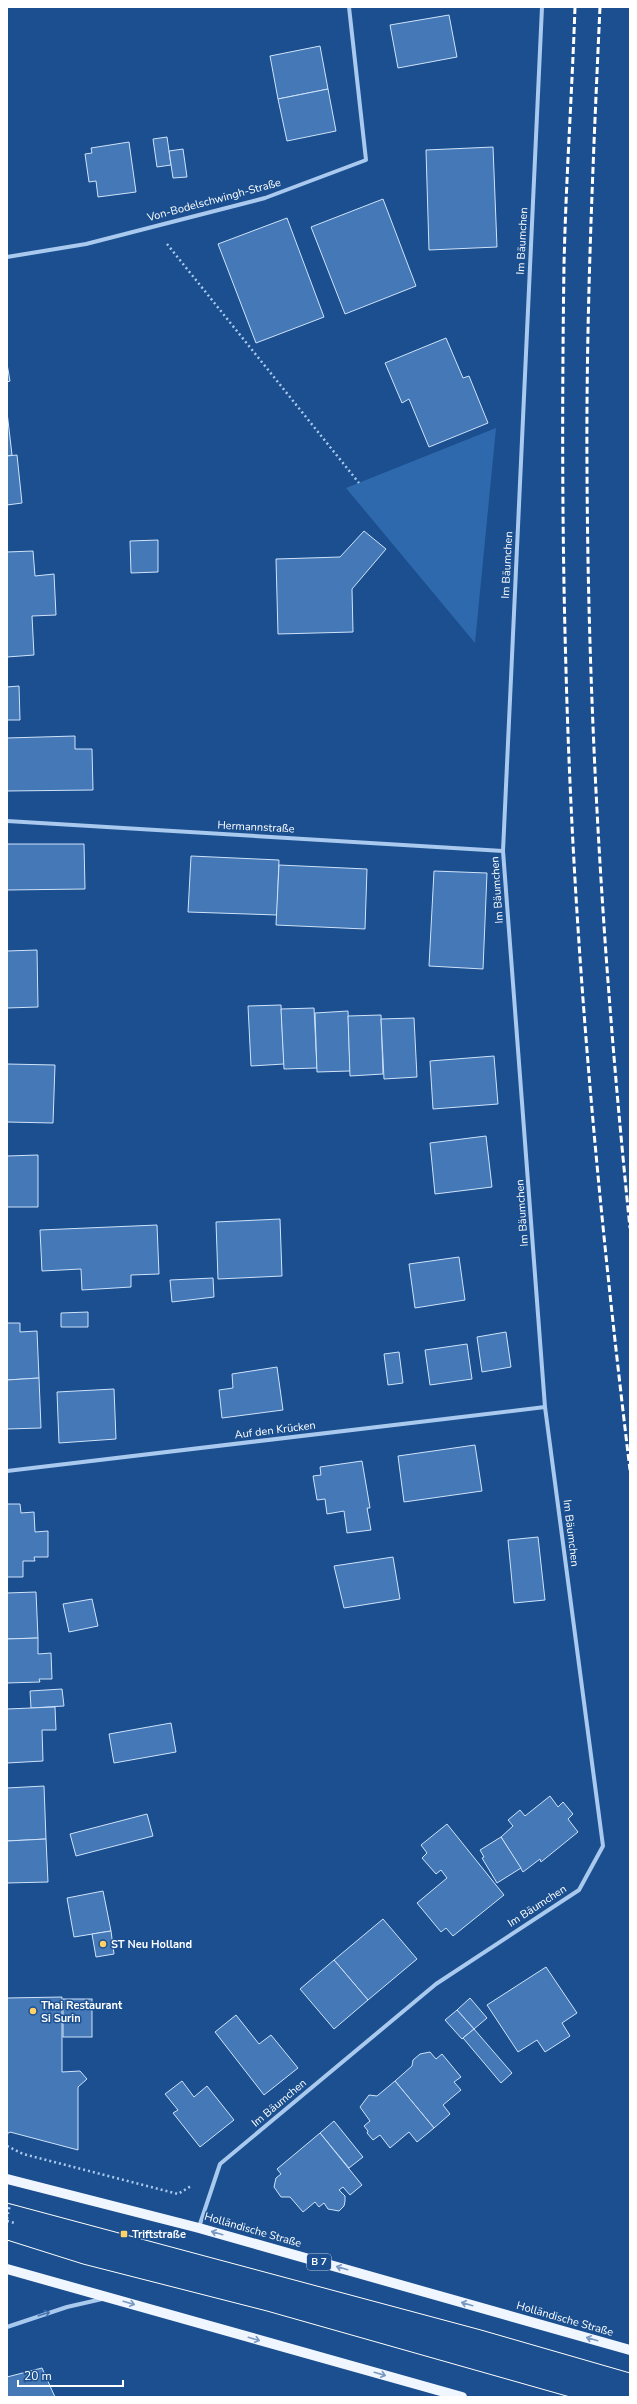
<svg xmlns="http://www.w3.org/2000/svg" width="637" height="2404" font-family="'Nunito Sans',sans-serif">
  <rect width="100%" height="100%" fill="#1b4f8f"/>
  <polygon fill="#2e69ad" points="496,428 475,643 346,488"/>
  <g fill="#4478b7" stroke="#cfe3fa">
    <polygon points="449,15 457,57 398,68 390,25"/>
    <polygon points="320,46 328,89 278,99 270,56"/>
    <polygon points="328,89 336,131 287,141 278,99"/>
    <polygon points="167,137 171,165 157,167 153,139"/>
    <polygon points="129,142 136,192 98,197 96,181 89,182 85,154 92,153 91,148"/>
    <polygon points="493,147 497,247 429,250 426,150"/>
    <polygon points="183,149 187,177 173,178 169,151"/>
    <polygon points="383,199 416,286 345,314 311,227"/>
    <polygon points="287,218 324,317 256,343 218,244"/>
    <polygon points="446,338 463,378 469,376 488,423 429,447 409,399 402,403 385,363"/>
    <polygon points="7,364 10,381 7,382"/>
    <polygon points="7,412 12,455 7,456"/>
    <polygon points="17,455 22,503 7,505 7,456"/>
    <polygon points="364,531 386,549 352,589 353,632 278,634 276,559 340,557"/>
    <polygon points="158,540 158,572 131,573 130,541"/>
    <polygon points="33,551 35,576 54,574 56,615 32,616 34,655 7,657 7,552"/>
    <polygon points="19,686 20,720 7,720 7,687"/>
    <polygon points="75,736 75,749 92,749 93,790 7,791 7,738"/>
    <polygon points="7,844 84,844 85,889 7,890"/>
    <polygon points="191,856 279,860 277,915 188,912"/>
    <polygon points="279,865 367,869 365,929 276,925"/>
    <polygon points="434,871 487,873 483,969 429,966"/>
    <polygon points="37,950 38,1007 7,1008 7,951"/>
    <polygon points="281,1005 284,1064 251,1066 248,1006"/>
    <polygon points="314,1008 317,1068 284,1069 281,1009"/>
    <polygon points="348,1011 350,1071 317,1072 315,1013"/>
    <polygon points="381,1015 383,1074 350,1076 348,1016"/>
    <polygon points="414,1018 417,1077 384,1079 381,1019"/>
    <polygon points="494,1056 498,1104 433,1109 430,1061"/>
    <polygon points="7,1064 55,1065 53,1123 7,1122"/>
    <polygon points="486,1136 492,1187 435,1194 430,1143"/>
    <polygon points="38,1155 38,1207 7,1207 7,1156"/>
    <polygon points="280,1219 282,1276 218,1279 216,1222"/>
    <polygon points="157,1225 159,1274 131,1275 131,1287 82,1290 81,1269 42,1271 40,1230"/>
    <polygon points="459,1257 465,1300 415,1308 409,1264"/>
    <polygon points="213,1278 214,1297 172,1302 170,1280"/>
    <polygon points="88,1312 88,1327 61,1327 61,1313"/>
    <polygon points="7,1323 20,1323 20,1332 37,1331 39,1378 7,1380"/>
    <polygon points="506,1332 511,1367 482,1372 477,1337"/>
    <polygon points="467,1344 472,1379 430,1385 425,1350"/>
    <polygon points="399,1352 403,1383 388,1385 384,1354"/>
    <polygon points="277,1367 283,1410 222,1418 219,1390 233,1388 232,1374"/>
    <polygon points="39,1378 41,1428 7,1429 7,1380"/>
    <polygon points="114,1389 116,1439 59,1443 57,1392"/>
    <polygon points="475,1445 482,1491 404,1502 398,1456"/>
    <polygon points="362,1461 370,1508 367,1508 371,1530 347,1533 344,1511 327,1514 325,1499 317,1500 313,1476 321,1475 320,1467"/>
    <polygon points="7,1504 20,1504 21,1513 34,1512 35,1532 48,1531 48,1557 34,1557 35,1561 23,1561 23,1577 7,1577"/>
    <polygon points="538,1537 545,1600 514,1603 508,1540"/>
    <polygon points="393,1557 400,1599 344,1608 334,1566"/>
    <polygon points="36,1592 38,1638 7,1639 7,1593"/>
    <polygon points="92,1599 98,1626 69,1632 63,1604"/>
    <polygon points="38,1638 38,1654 51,1653 52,1679 39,1679 40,1682 7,1683 7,1639"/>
    <polygon points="62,1689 64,1706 31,1708 30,1691"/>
    <polygon points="55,1707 56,1730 42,1730 43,1761 7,1763 7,1709"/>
    <polygon points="171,1723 176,1752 114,1763 109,1734"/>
    <polygon points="44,1786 46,1839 7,1841 7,1788"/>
    <polygon points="550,1796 558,1807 563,1802 573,1814 568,1819 578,1832 541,1862 540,1859 523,1872 501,1837 513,1826 508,1820 520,1810 525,1816"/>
    <polygon points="147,1814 153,1836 76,1856 70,1834"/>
    <polygon points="447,1824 504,1895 453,1936 446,1928 441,1932 417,1903 447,1878 441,1870 436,1874 422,1858 427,1853 421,1845"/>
    <polygon points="501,1837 521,1868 497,1883 482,1858 484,1857 480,1850"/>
    <polygon points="46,1839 48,1882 7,1883 7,1841"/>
    <polygon points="103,1891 111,1931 74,1937 67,1898"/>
    <polygon points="383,1919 417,1959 368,2000 334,1960"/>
    <polygon points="111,1931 114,1954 96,1957 92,1934"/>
    <polygon points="334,1960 368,2000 334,2029 300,1989"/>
    <polygon points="546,1967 577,2013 562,2023 570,2036 545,2052 537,2040 518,2052 487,2005"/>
    <polygon points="62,1997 62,2072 80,2071 87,2079 78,2087 78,2150 10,2132 7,2134 7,1998"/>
    <polygon points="470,1998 487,2018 474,2029 457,2010"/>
    <rect x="63" y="1999" width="29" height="38"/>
    <polygon points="457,2010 474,2029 462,2039 445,2020"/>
    <polygon points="236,2015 259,2044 271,2035 298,2068 264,2095 215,2032"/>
    <polygon points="474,2029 512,2073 501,2083 463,2038"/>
    <polygon points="430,2052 436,2059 442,2054 461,2077 454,2082 461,2090 443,2105 450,2114 434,2128 395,2081 412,2066 413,2060 420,2054"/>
    <polygon points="182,2081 194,2097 207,2086 234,2120 200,2147 173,2113 178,2110 165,2094"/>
    <polygon points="395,2081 434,2128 417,2142 409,2132 390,2148 380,2135 373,2140 367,2133 368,2131 364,2126 370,2121 360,2107 369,2095 377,2096"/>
    <polygon points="334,2121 363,2157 349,2168 320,2133"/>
    <polygon points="320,2133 362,2185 350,2195 343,2187 339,2190 345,2196 345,2201 344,2206 339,2211 328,2209 324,2203 319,2207 315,2202 303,2212 290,2197 281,2197 274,2187 276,2178 281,2174 277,2169"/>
    <polygon points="42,2368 55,2397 7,2397 7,2377"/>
  </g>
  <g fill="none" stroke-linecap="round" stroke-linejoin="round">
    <g stroke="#a9c9ee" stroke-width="2.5" stroke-dasharray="2 3" stroke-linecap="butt">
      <polyline points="167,244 359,483"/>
      <polyline points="7,2146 23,2154 178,2194 191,2186"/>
      <polyline points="7,2219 10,2204"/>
      <polyline points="7,2221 15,2223"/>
    </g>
    <g stroke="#a9c9ee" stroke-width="4">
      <polyline points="7,257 86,244 265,198 366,160 349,7"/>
      <polyline points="7,821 503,851"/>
      <polyline points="7,1471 545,1407"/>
      <polyline points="199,2227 220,2164 436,1984 579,1890 603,1846 545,1407 503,851 542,7"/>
      <polyline points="7,2327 67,2307 102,2299"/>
    </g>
    <g stroke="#f0f6ff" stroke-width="10">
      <polyline points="7,2179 199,2228 630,2350"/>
      <polyline points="7,2269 462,2397"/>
    </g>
    <g stroke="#fff" stroke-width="1">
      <polyline points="7,2203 481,2330 630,2373"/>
      <polyline points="7,2240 83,2264 267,2311 570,2397"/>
    </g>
    <g stroke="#fff" stroke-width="3" stroke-dasharray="7 3" stroke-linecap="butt">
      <path d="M575,7C572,93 566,179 564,265C562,400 562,535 566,670C573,937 598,1204 630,1470"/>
      <path d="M600,7C593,161 586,314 587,468C588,722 604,975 630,1228"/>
    </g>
  </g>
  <defs><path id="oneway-shaft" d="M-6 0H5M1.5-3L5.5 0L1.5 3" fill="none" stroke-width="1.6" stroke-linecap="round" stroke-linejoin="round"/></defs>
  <g stroke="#7b9ac1">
    <use href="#oneway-shaft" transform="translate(217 2233) rotate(-164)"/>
    <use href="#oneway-shaft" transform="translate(342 2268) rotate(-164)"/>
    <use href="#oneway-shaft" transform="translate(129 2303) rotate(16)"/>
    <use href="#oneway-shaft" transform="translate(467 2304) rotate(-164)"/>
    <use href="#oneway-shaft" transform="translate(254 2339) rotate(16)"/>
    <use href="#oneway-shaft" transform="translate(592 2339) rotate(-164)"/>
    <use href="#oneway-shaft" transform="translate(380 2374) rotate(16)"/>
  </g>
  <use stroke="#4674ac" href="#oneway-shaft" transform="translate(44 2314) rotate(-18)"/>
  <g fill="#ffd166" stroke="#1b4f8f" stroke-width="1.5">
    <circle cx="103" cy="1944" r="4"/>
    <circle cx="33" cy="2011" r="4"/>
    <rect x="120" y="2230" width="8" height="8" rx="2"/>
  </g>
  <g text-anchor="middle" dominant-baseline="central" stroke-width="3" stroke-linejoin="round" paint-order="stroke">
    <rect fill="#1b4f8f" stroke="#bbcadd" stroke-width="1" x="307" y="2254" width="24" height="16" rx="3"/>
    <g font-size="10" font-weight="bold" fill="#fff">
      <text x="319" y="2262">B 7</text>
    </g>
    <g font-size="11" fill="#fff" stroke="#1b4f8f">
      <text transform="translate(214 200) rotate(-15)">Von-Bodelschwingh-Straße</text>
      <text transform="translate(522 241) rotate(-87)">Im Bäumchen</text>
      <text transform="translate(507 565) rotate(-87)">Im Bäumchen</text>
      <text transform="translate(256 827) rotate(3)">Hermannstraße</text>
      <text transform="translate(497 890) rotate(-94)">Im Bäumchen</text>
      <text transform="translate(522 1213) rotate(-94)">Im Bäumchen</text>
      <text transform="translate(275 1430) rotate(-7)">Auf den Krücken</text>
      <text transform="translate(571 1533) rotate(83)">Im Bäumchen</text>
      <text transform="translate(537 1906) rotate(-33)">Im Bäumchen</text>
      <text transform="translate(279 2103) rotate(-40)">Im Bäumchen</text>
      <text transform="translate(253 2230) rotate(16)">Holländische Straße</text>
      <text transform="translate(565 2319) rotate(16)">Holländische Straße</text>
    </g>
    <g font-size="11" font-weight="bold" fill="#fff" stroke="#1b4f8f" text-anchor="start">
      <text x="111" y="1944">ST Neu Holland</text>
      <text x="41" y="2005">Thai Restaurant<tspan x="41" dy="13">Si Surin</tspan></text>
      <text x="132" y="2234">Triftstraße</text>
    </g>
  </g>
  <rect width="637" height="2404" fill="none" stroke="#ffffff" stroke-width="16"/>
  <path d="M18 2380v6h105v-6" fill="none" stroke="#ffffff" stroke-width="2"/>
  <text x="24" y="2380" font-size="12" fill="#ffffff" stroke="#1b4f8f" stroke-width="3" paint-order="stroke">20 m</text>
</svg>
